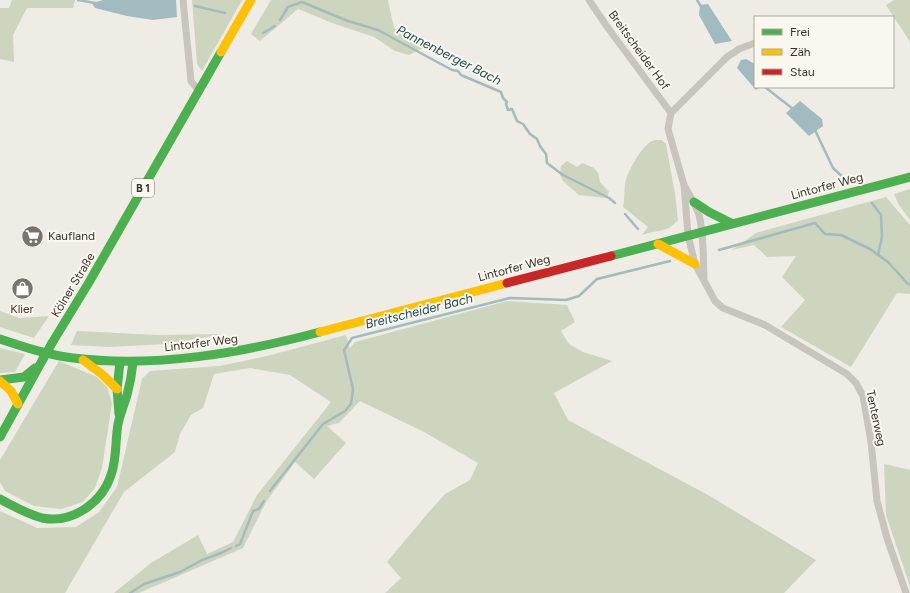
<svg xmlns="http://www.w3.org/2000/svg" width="910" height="593" font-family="Figtree,sans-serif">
  <rect width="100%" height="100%" fill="#efece5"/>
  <g fill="#cdd5bf">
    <polygon points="12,0 75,0 73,8 27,8 13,35 14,62 0,59 0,8 9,8"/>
    <polygon points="192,0 242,0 202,71 197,64"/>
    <polygon points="271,0 388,0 394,28 427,46 409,55 395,51 374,37 332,23 298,9 260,41 251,34"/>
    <polygon points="894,0 910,0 910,42 886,5"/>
    <path d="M658,140H662L666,144L675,194L678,220C666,234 658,229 642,235L648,227L623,207C625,199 624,192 625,184C627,172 641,147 652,141C654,140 656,140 658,140Z"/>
    <polygon points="567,161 577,167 582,163 594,168 598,173 600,182 609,192 607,198 579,195 563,181 560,175 561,166"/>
    <polygon points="910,189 910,220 899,205 894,194"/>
    <polygon points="886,197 910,225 910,294 897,293 851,367 781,327 805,300 782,277 796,256 767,257 754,245 732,250 756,233"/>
    <polygon points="507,301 567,305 575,322 561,331 569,344 583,352 612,361 554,393 568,420 708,495 816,560 784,593 385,593 401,578 387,562 428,513 445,494 470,480 478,463 424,432 360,401 339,423 327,426 346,443 314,479 295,462 266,502 243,548 139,593 114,593 151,563 198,535 207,554 233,542 257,495 331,402 290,375 250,368 214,374 203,408 191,415 180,434 175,452 124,492 65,593 0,593 0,511 37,528 76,527 99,512 117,487 142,379 150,371 219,366 263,357 346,335 350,348 355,342"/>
    <polygon points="0,311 19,318 49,316 34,338 0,327"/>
    <polygon points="77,331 158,335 224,334 167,344 109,347 71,345"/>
    <polygon points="0,348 25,354 15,372 0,373"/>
    <polygon points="59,361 97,377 107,387 112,403 102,468 95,488 83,502 61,509 34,506 5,491 0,482 0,460"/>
    <polygon points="884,464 910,470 910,586 886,515"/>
  </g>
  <g fill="#a1bbc0">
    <polygon points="103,0 176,0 177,17 153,20 127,16 95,8 92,3"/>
    <polygon points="708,4 732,41 715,44 699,15 700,5"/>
    <polygon points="746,59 755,64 755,87 760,87 756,90 737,68 741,60"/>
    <polygon points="800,101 822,119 823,126 809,136 786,113"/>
  </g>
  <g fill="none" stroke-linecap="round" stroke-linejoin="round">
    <g stroke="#a1bbc0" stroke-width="2.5">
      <polyline points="78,0 95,3"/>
      <polyline points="697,0 702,8"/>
      <polyline points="195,6 225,13"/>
      <polyline points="280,20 288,7 302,2 348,21 378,30 452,70 458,71 461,75 501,92 503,98 507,102 506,104 508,110 512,109 517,121 523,124 530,134 537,139 540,146 546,154 547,163 563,175 609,198 615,203"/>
      <polyline points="263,33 275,26"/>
      <polyline points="765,87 793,109"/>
      <polyline points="815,130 833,168 845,179"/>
      <polyline points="872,203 881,215 882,237 878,255"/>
      <polyline points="625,214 638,229"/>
      <polyline points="719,250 815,223 825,234 841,235 870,249 888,262 908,284 910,284"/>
      <polyline points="270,491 323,424 345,411 351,404 353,389 344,350 352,338 510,298 566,300 579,296 597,279 670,261"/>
      <polyline points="236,546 240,544 253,511 259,509 264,501"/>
      <polyline points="130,593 144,584 180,572 202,560 221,553 231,548"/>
    </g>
    <g stroke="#c9c4bd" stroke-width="7">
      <polyline points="183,0 191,81 199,91"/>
      <polyline points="589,0 608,28 671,113 668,129 684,185 688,235 695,264 715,301 723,308 765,325 847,374 856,383 863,396 871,442 877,501 887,538 906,593"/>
      <polyline points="671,113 727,57 739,49 755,43"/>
      <path d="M685,187C690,196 696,205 699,215C704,234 703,256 704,277"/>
    </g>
    <g stroke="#4caf50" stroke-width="9">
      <polyline points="694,202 709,212 731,223"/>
      <polyline points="611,256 910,177"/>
      <path d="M0,339C24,347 48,355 73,358C156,368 241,353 320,332"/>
      <polyline points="52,343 88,284 221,52"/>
      <polyline points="0,380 24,377 35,368"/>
      <polyline points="119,414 117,389 120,362"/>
      <polyline points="0,437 43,359"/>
      <path d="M0,499C13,506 27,514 42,518C72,524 102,503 111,475C117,459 115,441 118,424C120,414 124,405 127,395C130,384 132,373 133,362"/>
    </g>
    <g stroke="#ffc107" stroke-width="9">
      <polyline points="221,52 251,0"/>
      <polyline points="658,244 695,264"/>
      <polyline points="320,332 507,283"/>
      <polyline points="83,360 103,375 117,389"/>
      <polyline points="0,381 11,391 18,404"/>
    </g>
    <polyline stroke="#c62828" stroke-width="9" points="507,283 611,256"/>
    <polyline stroke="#4caf50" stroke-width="9" points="43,359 52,343"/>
  </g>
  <defs>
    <symbol id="supermarket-disc" viewBox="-11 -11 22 22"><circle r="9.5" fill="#79736c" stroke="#faf7ee"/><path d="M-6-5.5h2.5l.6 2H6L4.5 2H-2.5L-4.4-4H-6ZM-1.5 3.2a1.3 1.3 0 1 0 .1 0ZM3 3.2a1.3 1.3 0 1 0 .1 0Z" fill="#fff"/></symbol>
    <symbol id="shop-disc" viewBox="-11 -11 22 22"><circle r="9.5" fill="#79736c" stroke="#faf7ee"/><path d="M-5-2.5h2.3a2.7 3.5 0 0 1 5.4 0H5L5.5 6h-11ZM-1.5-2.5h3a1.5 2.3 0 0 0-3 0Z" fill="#fff"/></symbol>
  </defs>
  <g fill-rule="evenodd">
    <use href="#supermarket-disc" x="20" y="224" width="25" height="25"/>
    <use href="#shop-disc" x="10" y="276" width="25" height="25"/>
  </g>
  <g text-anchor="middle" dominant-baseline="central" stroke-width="4" stroke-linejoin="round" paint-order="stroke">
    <rect fill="#faf7ee" stroke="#746d66" stroke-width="1" x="132" y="179" width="22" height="18" rx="3"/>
    <g font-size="11" font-weight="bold" fill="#3a322b">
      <text x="143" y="188">B 1</text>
    </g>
    <g font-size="12" fill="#3a322b" stroke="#faf7ee">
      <text transform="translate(639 50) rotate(54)">Breitscheider Hof</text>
      <text transform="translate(827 186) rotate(-15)">Lintorfer Weg</text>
      <text transform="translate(514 268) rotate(-15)">Lintorfer Weg</text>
      <text transform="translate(73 285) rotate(-59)">Kölner Straße</text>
      <text transform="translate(201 343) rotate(-7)">Lintorfer Weg</text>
      <text transform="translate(876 418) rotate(78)">Tenterweg</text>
    </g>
    <g font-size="12" fill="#3a322b" stroke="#faf7ee" text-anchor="start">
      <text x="48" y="236">Kaufland</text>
      <text x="22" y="309" text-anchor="middle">Klier</text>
    </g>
    <g font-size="13" font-style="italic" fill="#204e5c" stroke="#faf7ee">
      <text transform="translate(449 55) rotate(27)">Pannenberger Bach</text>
      <text transform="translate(419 311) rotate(-14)">Breitscheider Bach</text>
    </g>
  </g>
  <rect x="754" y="16" width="140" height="72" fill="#faf7ee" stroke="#ada8a0"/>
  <rect x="762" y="29" width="20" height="6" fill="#4caf50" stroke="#ada8a0"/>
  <text x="790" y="36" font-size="12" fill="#3a322b">Frei</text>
  <rect x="762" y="49" width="20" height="6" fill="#ffc107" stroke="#ada8a0"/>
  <text x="790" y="56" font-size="12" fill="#3a322b">Zäh</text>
  <rect x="762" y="69" width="20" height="6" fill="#c62828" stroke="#ada8a0"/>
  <text x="790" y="76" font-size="12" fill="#3a322b">Stau</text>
</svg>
